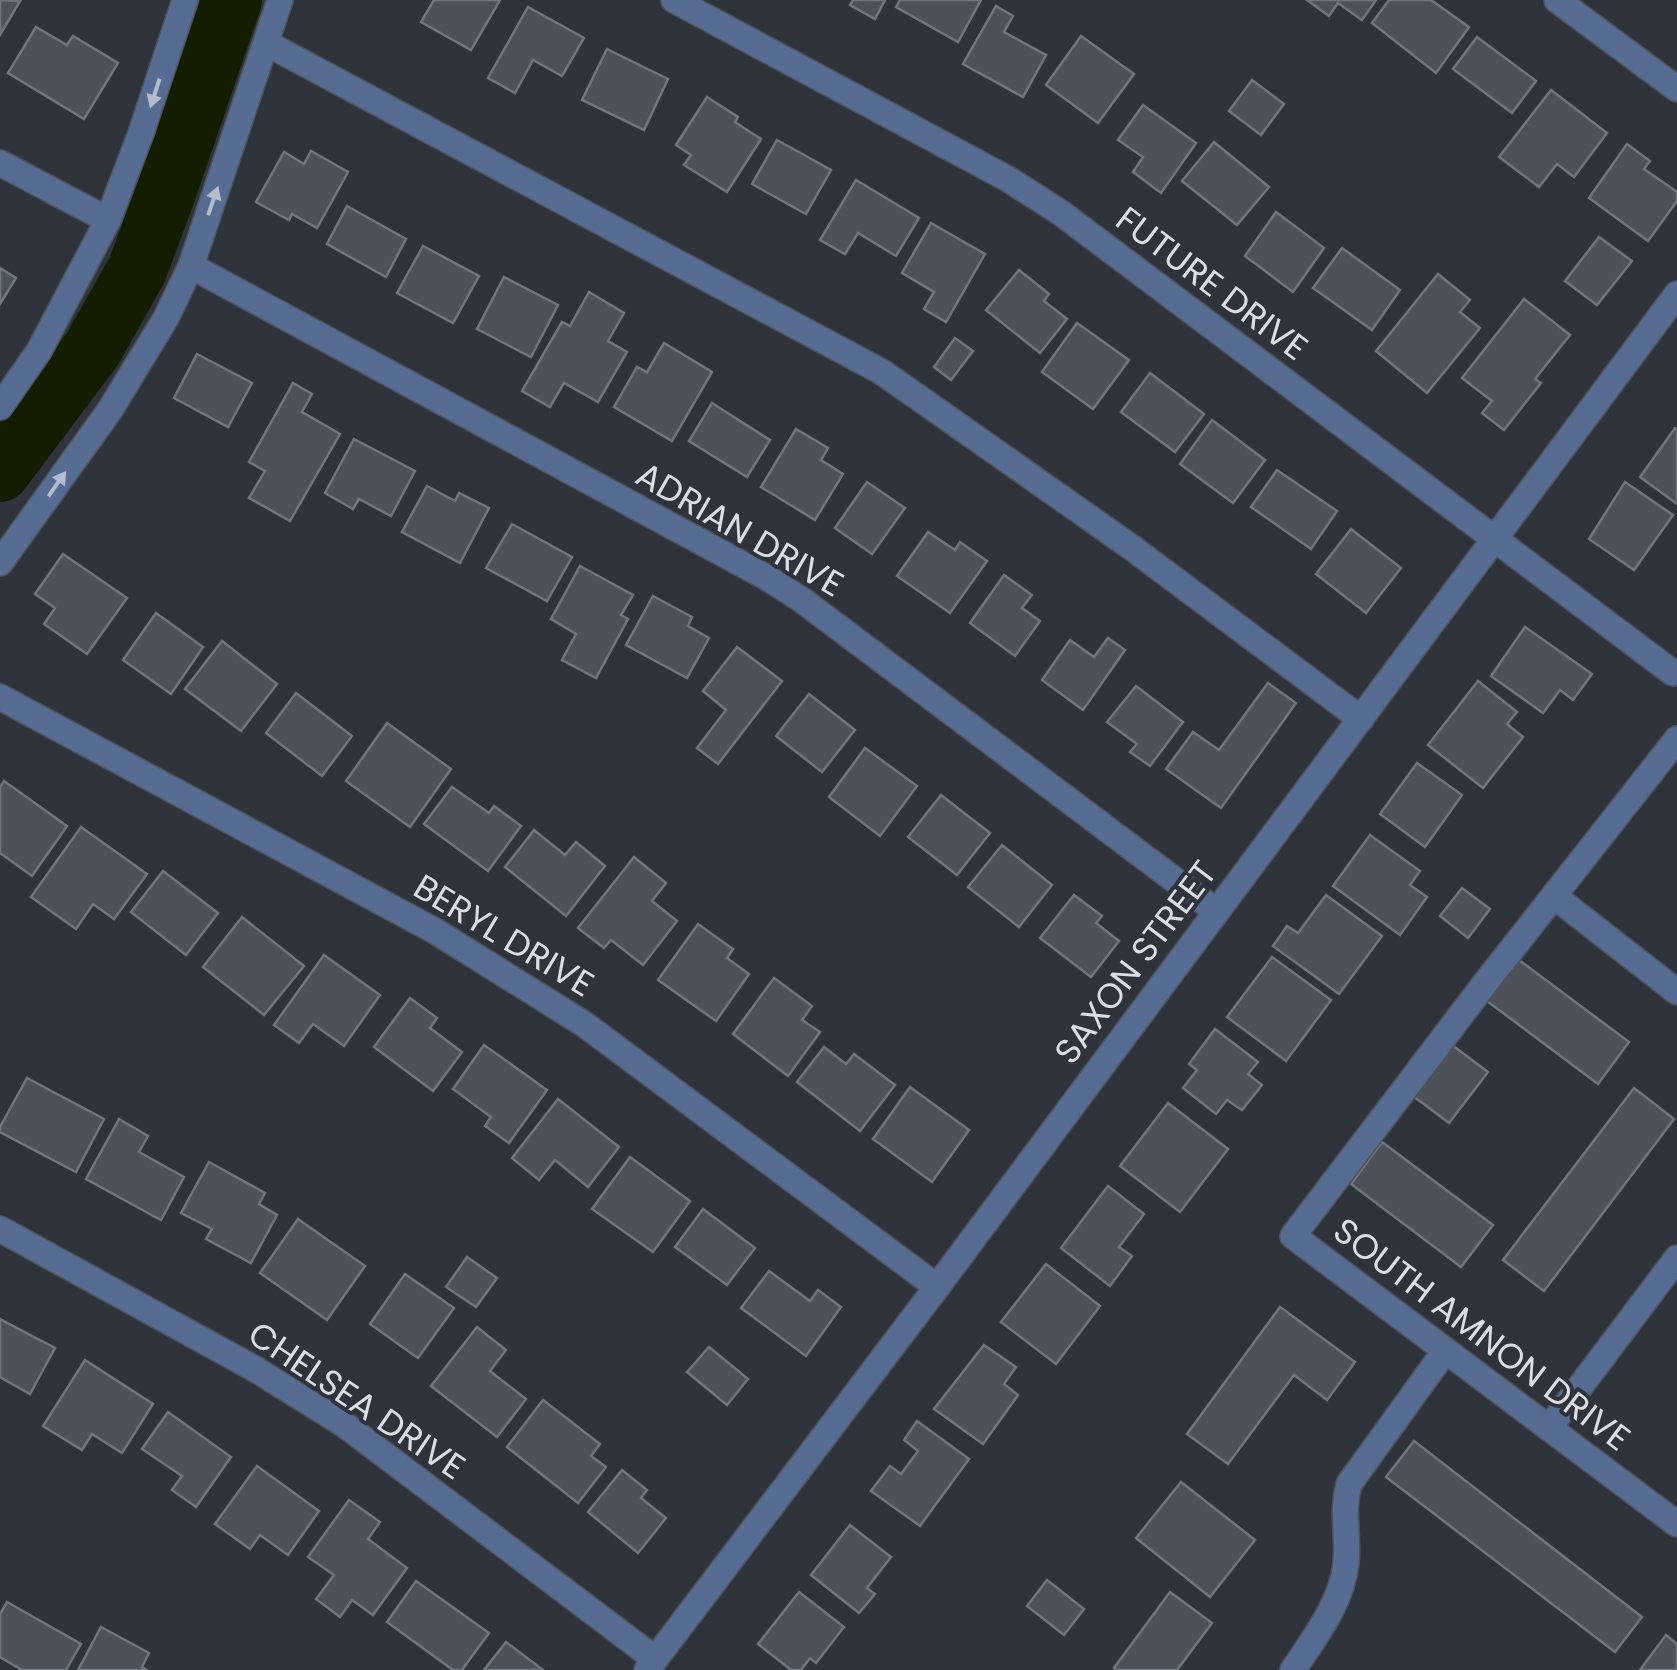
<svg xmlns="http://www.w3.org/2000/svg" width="1677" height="1670" font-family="Poppins,sans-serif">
  <rect width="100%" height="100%" fill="#2f343c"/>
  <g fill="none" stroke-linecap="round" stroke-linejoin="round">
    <polyline stroke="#131e01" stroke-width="60" points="0,472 93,348 137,270 165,195 232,0"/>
  </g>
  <g fill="#4c515a" stroke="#70767f" stroke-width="2.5">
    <polygon points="0,0 20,1 0,35"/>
    <polygon points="434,0 500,0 471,50 421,22"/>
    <polygon points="853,0 885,0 875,19 850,5"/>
    <polygon points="900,0 981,0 958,42 896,7"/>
    <polygon points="1307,0 1376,0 1362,20 1338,3 1329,16"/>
    <polygon points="1389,0 1431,0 1469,27 1436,73 1372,23"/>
    <polygon points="996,6 1013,16 1004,32 1046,55 1023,97 963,64"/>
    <polygon points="528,7 584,38 562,76 533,60 515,93 488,78"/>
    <polygon points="36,27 67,45 73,36 118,63 84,119 8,73"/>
    <polygon points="1081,36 1134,74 1098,123 1046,85"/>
    <polygon points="1477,37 1536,81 1512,113 1453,69"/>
    <polygon points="607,49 668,79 644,130 582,100"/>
    <polygon points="1252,80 1284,104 1261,135 1229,111"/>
    <polygon points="1551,90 1607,133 1574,177 1557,164 1539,187 1499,157"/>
    <polygon points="707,97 738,117 735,122 761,139 727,192 684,165 691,155 676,145"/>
    <polygon points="1143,105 1196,143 1161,193 1133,172 1143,157 1118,140"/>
    <polygon points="777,140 831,170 806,214 752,184"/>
    <polygon points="1214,142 1269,187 1237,225 1182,181"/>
    <polygon points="1627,144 1650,161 1644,169 1677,192 1677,201 1648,241 1589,198"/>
    <polygon points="311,151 348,172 317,228 292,214 289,220 256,202 284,152 304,164"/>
    <polygon points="856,180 919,218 896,256 858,233 845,254 820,240"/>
    <polygon points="347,206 406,239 386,277 327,244"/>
    <polygon points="1276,212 1324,248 1293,292 1245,256"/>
    <polygon points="931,223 985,254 946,322 924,309 934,292 902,273"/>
    <polygon points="1599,237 1632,261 1597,305 1565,281"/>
    <polygon points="423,246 479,276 453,323 397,293"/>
    <polygon points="1342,248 1400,290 1372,330 1313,288"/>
    <polygon points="0,268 16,278 0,304"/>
    <polygon points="1019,270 1049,294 1044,301 1067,319 1040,353 986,310"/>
    <polygon points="1438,274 1470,300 1460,312 1480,328 1427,393 1376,351"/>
    <polygon points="504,277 558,305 531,357 477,329"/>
    <polygon points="589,292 624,313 608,341 627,352 598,402 564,383 550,407 522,391 562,322 570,326"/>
    <polygon points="1524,299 1570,335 1535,379 1541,383 1504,430 1482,413 1492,401 1462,378"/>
    <polygon points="1077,323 1129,360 1093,409 1042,372"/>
    <polygon points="955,338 973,351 951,380 934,367"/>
    <polygon points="664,343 712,372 672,441 614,407 637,367 647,372"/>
    <polygon points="197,354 252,383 228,427 174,398"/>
    <polygon points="1150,373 1204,414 1175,452 1121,412"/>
    <polygon points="293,383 312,394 302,412 340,434 290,521 249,498 265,471 249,462"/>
    <polygon points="712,403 770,440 747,477 689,441"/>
    <polygon points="1212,420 1265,460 1233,503 1180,464"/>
    <polygon points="1675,428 1677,429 1677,504 1640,477"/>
    <polygon points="796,429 828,448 821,460 843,474 815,520 761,487"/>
    <polygon points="354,439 415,471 391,516 359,499 353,509 325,493"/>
    <polygon points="1277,470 1337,511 1311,549 1251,507"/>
    <polygon points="867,482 905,508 872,554 835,528"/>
    <polygon points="1625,482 1673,515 1634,570 1589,539"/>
    <polygon points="427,486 455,501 459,493 489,508 460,563 402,532"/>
    <polygon points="512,524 572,557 547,601 486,568"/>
    <polygon points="1351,529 1401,568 1366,613 1316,574"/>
    <polygon points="928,532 955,550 960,542 987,561 950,613 897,576"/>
    <polygon points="63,554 127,598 87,654 44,624 55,608 35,594"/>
    <polygon points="580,566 633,595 621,615 628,619 596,678 562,660 576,634 551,619"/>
    <polygon points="1004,575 1032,595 1022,608 1040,621 1015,656 970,623"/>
    <polygon points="653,596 692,617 688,626 709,638 687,678 626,645"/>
    <polygon points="156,613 203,647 171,694 123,660"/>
    <polygon points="1525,627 1592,674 1573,700 1560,690 1543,713 1491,676"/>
    <polygon points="1108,638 1125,650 1083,710 1042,680 1070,640 1094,657"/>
    <polygon points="222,641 277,684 241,731 185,689"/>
    <polygon points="737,647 782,681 718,764 697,748 726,710 703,691"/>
    <polygon points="1478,681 1517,712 1507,724 1523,737 1483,788 1428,745"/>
    <polygon points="1268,683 1296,703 1221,808 1166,769 1193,732 1219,750"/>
    <polygon points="1136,686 1183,722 1150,766 1130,752 1137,744 1107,722"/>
    <polygon points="296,693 352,736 322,776 266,733"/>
    <polygon points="809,694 855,730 822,772 776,736"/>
    <polygon points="387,723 451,769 410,827 346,781"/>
    <polygon points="865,748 917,786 880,836 829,797"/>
    <polygon points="1417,763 1462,795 1425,847 1380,814"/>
    <polygon points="4,781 67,826 32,876 0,853 0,787"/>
    <polygon points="452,787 489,813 494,806 521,826 488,871 424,824"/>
    <polygon points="941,795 990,833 957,875 908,837"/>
    <polygon points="81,827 147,874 114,919 93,904 76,929 31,897"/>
    <polygon points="534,830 565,855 576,842 605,866 566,916 505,867"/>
    <polygon points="1370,835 1420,871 1410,885 1427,897 1400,935 1333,886"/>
    <polygon points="1002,845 1052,885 1019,927 968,887"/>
    <polygon points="634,857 666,883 652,901 677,921 643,965 611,940 604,948 578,928"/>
    <polygon points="163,871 218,913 186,955 131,912"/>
    <polygon points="1462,888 1490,909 1468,938 1440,916"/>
    <polygon points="1074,895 1102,916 1096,923 1119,941 1091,977 1040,938"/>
    <polygon points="1326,895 1382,936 1339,994 1273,946 1287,926 1298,933"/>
    <polygon points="242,917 304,966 264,1015 203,967"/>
    <polygon points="698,924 733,949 727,958 749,974 716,1021 658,980"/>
    <polygon points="324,955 380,995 344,1046 313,1024 299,1043 274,1025"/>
    <polygon points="1272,957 1331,1000 1286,1061 1227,1017"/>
    <polygon points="1519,960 1629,1042 1598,1084 1487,1001"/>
    <polygon points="774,978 812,1006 802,1020 820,1032 788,1076 733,1034"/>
    <polygon points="410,998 437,1018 430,1028 462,1052 433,1091 374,1047"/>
    <polygon points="1215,1029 1258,1062 1248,1074 1262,1085 1242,1110 1227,1100 1216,1114 1183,1088 1197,1070 1189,1064"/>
    <polygon points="484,1045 547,1090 509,1143 485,1126 491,1117 453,1089"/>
    <polygon points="1452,1045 1488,1072 1449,1123 1413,1096"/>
    <polygon points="824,1047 846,1064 854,1054 895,1085 860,1131 797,1082"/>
    <polygon points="27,1078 104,1119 76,1172 0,1132 0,1127"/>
    <polygon points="910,1087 969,1130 932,1182 873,1139"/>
    <polygon points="1634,1088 1674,1119 1544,1291 1503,1260"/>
    <polygon points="558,1099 619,1147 588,1187 555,1160 539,1180 512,1158"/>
    <polygon points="1168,1103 1228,1149 1180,1212 1120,1166"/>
    <polygon points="119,1119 148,1136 139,1152 184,1177 161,1220 86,1179"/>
    <polygon points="1382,1142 1493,1225 1461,1267 1351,1184"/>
    <polygon points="630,1157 690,1201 653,1252 592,1209"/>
    <polygon points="209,1162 265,1193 259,1204 277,1215 251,1263 206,1239 212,1229 181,1213"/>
    <polygon points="1108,1186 1144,1214 1119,1247 1132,1256 1110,1286 1061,1248"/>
    <polygon points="703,1209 755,1248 727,1285 675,1247"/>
    <polygon points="298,1219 365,1266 327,1320 260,1273"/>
    <polygon points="467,1257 497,1278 476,1307 446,1287"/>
    <polygon points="1046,1264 1100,1306 1056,1364 1001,1322"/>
    <polygon points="769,1271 810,1301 818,1290 841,1307 806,1356 741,1308"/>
    <polygon points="405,1274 454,1308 418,1358 370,1324"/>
    <polygon points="1280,1307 1355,1362 1327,1400 1294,1375 1228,1464 1187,1434"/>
    <polygon points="0,1319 55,1348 30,1394 0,1377"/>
    <polygon points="477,1327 506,1350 490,1371 526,1399 497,1437 431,1386"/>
    <polygon points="984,1345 1016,1367 1004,1384 1018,1395 983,1444 934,1409"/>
    <polygon points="709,1347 748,1379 727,1405 687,1372"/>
    <polygon points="85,1360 153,1404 122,1453 92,1434 82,1450 43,1426"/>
    <polygon points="543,1400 600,1444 591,1456 606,1467 578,1503 507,1447"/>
    <polygon points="168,1412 231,1457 196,1507 172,1490 182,1476 142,1449"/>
    <polygon points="917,1421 969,1459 920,1526 871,1491 890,1466 901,1474 918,1451 904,1440"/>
    <polygon points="1414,1441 1642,1617 1615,1652 1386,1477"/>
    <polygon points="257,1466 319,1511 288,1555 260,1535 250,1549 215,1524"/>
    <polygon points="622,1470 647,1490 641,1498 666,1518 638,1553 588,1512"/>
    <polygon points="1181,1482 1255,1540 1210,1597 1136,1538"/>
    <polygon points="349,1500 380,1522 368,1539 407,1568 373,1615 352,1600 340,1617 316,1599 334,1575 308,1557"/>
    <polygon points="850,1525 891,1557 867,1588 875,1594 859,1613 811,1575"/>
    <polygon points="1047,1580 1084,1609 1064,1635 1027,1606"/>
    <polygon points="416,1581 489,1633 462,1670 453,1670 387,1622"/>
    <polygon points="799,1592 844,1627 816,1663 810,1658 801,1670 791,1670 758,1644"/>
    <polygon points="1170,1592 1212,1623 1177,1670 1116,1670 1114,1668"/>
    <polygon points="7,1602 81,1644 66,1670 22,1670 0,1657 0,1614"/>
    <polygon points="101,1627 149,1653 142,1667 147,1670 78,1670"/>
    <polygon points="1666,1635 1677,1644 1677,1670 1640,1670"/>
    <polygon points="506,1642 543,1670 484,1670"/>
  </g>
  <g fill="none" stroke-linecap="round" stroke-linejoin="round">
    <defs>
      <g id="minor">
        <polyline points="674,0 1008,179 1061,213 1673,673"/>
        <polyline points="1557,0 1677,89"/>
        <polyline points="266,43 882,372 1131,547 1361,719"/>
        <polyline points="0,163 108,220"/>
        <polyline points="191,266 766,577 802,600 1216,911"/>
        <polyline points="0,407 39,351 108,220 141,133 185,0"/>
        <polyline points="0,563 110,410 166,318 191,266 280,0"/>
        <polyline points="0,697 435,931 584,1024 937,1287"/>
        <polyline points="1677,739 1483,986 1293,1236 1677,1524"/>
        <polyline points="1554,896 1677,992"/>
        <polyline points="0,1229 255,1369 345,1425 655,1659"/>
        <polyline points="1549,1428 1677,1258"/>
        <polyline points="647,1670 937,1287 1677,294"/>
        <path d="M1293,1670C1314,1638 1342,1603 1346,1563C1349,1534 1341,1514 1349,1484L1445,1351"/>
      </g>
    </defs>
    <use href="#minor" stroke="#4e535a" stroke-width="28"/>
    <use href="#minor" stroke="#566c93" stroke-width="25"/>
  </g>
  <defs><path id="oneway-solid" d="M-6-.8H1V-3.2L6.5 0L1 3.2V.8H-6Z" transform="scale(2.5)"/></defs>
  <g fill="#b3bccc">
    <use href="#oneway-solid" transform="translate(155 93) rotate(108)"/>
    <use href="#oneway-solid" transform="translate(213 201) rotate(-71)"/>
    <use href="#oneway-solid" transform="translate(57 484) rotate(-55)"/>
  </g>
  <g text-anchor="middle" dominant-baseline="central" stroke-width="8" stroke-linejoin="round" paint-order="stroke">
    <g font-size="35" fill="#dbdee4" stroke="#2f343c">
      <text transform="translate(1212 283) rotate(37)">FUTURE DRIVE</text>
      <text transform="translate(740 529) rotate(30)">ADRIAN DRIVE</text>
      <text transform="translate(504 935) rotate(31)">BERYL DRIVE</text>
      <text transform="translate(1135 962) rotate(-53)">SAXON STREET</text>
      <text transform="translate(1482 1334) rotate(37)">SOUTH AMNON DRIVE</text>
      <text transform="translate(357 1400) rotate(34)">CHELSEA DRIVE</text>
    </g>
  </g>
</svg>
